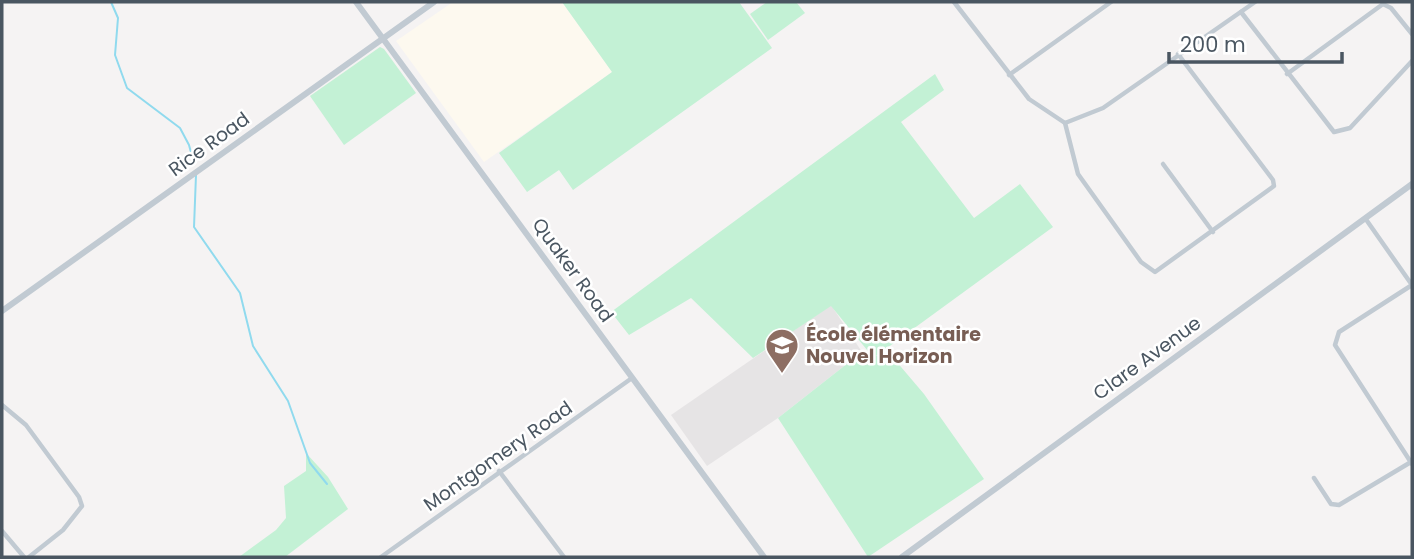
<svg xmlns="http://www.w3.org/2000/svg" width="1414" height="559" font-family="Poppins,sans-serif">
  <rect width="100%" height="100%" fill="#f5f3f3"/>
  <polygon fill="#fdf9ef" points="453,2 562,2 612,72 484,162 396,41"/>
  <polygon fill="#e6e4e5" points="831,305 862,352 778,418 707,466 671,415"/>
  <g fill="#c3f1d5">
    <polygon points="562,2 739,2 772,48 573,190 559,170 527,192 499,153 612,72"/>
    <polygon points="767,2 796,2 805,13 768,40 750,14"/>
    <polygon points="380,47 384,49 416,93 344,145 310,96"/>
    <polygon points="935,74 944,90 901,122 974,218 1020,184 1053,227 876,356 890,354 924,394 984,479 868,557 778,418 862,352 872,356 831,306 753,358 691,298 629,335 611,312"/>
    <polygon points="306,453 328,477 348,509 285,557 239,557 276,530 286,518 284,486 306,471"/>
  </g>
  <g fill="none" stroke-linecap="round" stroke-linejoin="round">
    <g stroke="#90daee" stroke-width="2">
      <polyline points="111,2 118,18 115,55 127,88 180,128 189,145 194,164"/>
      <polyline points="196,175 194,227 240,293 253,346 288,401 310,463 327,484"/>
    </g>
    <g stroke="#c1cad2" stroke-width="4.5">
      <polyline points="954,2 1029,99 1065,123 1103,108 1255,2"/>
      <polyline points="1241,12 1334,132 1350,128 1412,61"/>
      <polyline points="1287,74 1383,4 1391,8 1412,34"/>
      <polyline points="1009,75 1111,2"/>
      <polyline points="1065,123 1078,174 1141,262 1155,272 1274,186 1273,180 1178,54"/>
      <polyline points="1163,164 1213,232"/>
      <polyline points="1365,218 1412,285"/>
      <polyline points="1412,285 1339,332 1335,345 1412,464"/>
      <polyline points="2,405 26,425 79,497 82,506 63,530 29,557"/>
      <polyline points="499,471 564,557"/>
      <polyline points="1314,478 1331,504 1339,505 1411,462"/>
      <polyline points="2,531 24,557"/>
      <polyline points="381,557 632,378"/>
    </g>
    <g stroke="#c1cad2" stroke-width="6">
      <polyline points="356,2 764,557"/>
      <polyline points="2,311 434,2"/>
      <polyline points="902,557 1412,184"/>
    </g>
  </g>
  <defs>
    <symbol id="school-pin" viewBox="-11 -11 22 30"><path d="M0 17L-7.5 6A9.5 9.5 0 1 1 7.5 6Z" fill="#8d6e63" stroke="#fff"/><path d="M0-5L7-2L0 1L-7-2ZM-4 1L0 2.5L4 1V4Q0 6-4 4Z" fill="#fff"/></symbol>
  </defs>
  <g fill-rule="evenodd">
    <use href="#school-pin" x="763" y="326" width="38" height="52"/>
  </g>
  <g text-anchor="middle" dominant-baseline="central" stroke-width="5" stroke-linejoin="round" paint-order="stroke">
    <g font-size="19" fill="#4a5661" stroke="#fff">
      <text transform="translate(209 144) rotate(-36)">Rice Road</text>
      <text transform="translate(573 270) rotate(54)">Quaker Road</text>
      <text transform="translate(1147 358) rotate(-36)">Clare Avenue</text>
      <text transform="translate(498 456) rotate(-35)">Montgomery Road</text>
    </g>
    <g font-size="19" font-weight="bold" fill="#785e54" stroke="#fff" text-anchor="start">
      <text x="806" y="334">École élémentaire<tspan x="806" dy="22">Nouvel Horizon</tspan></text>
    </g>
  </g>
  <rect width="1414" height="559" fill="none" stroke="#4a5661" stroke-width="7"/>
  <path d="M1169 52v10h173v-10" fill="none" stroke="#4a5661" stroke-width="3.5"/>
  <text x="1180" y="52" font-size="21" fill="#4a5661" stroke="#ffffff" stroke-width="5" paint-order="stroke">200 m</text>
</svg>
